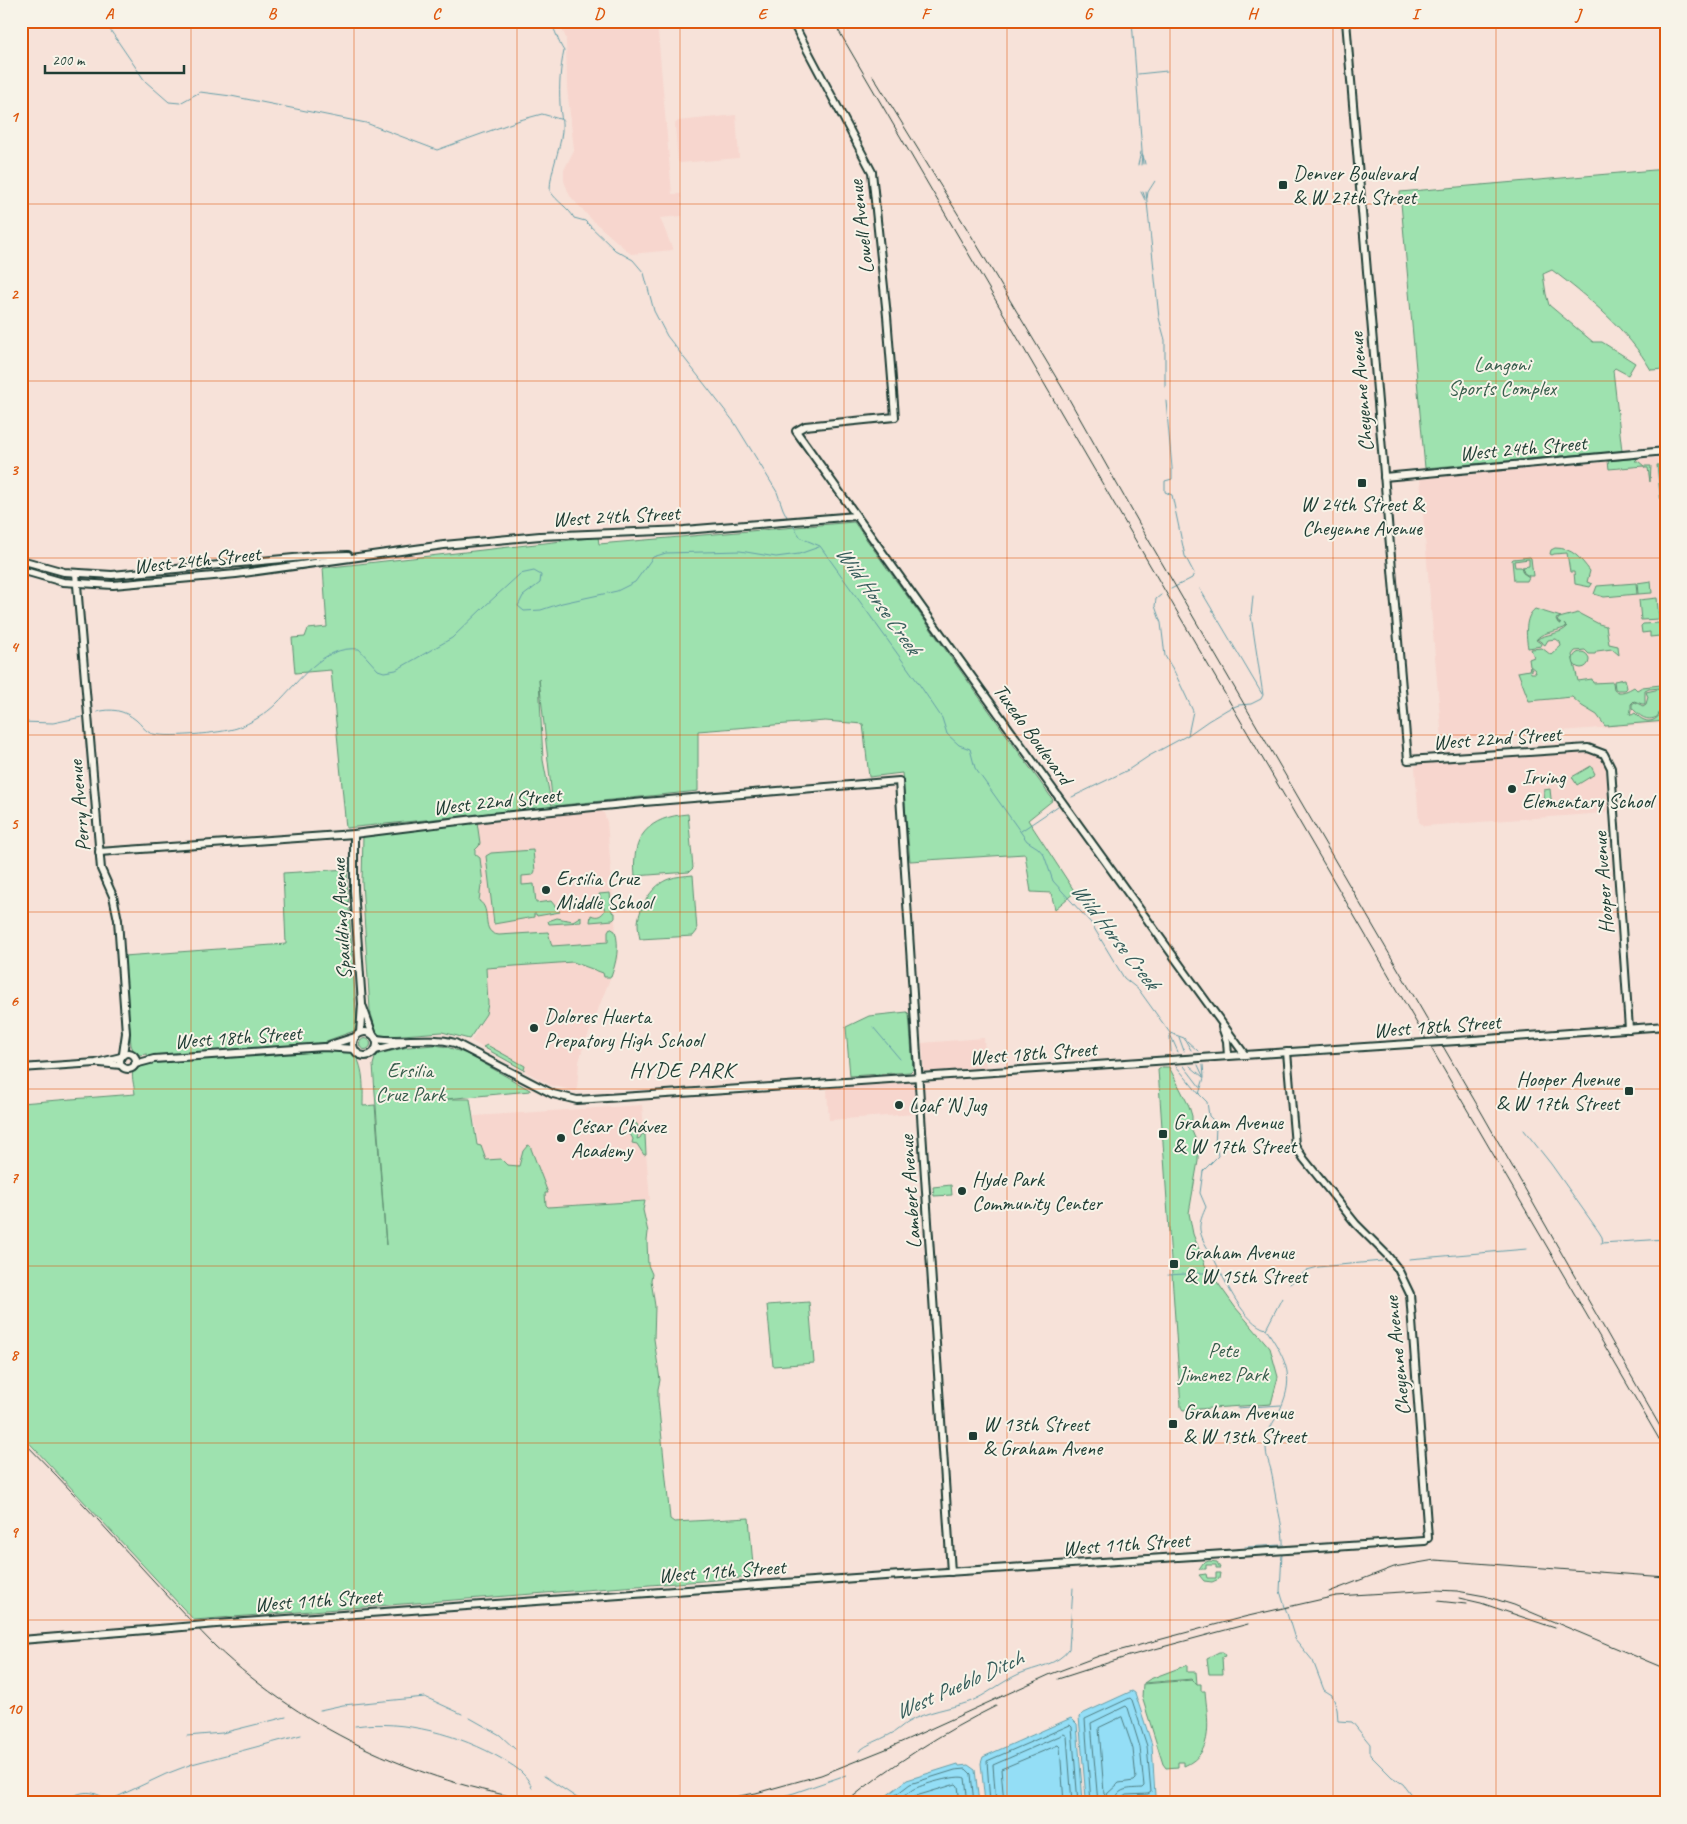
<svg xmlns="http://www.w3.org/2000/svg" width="1687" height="1824" font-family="Caveat,sans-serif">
  <rect width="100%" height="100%" fill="#f7e2d9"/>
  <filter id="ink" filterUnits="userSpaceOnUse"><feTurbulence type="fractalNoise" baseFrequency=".02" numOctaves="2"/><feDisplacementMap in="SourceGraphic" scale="10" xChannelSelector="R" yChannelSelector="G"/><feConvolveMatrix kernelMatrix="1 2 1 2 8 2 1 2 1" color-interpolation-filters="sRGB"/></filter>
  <g filter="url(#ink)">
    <g fill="#f7d6ce">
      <polygon points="558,21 657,21 672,194 681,194 682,216 660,218 673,250 631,254 592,220 570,196 564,181 564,170 574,150 567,88 566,38"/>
      <polygon points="736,115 739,158 680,163 678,161 675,124 678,121"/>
      <polygon points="1666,457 1666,723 1442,740 1420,478"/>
      <polygon points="1587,753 1597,756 1601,760 1606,769 1609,809 1605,813 1424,826 1419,822 1415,767 1419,764"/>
      <polygon points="600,810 604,813 607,822 618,958 612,973 573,959 485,966 474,823"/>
      <polygon points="573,962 611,976 582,1051 579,1062 577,1090 575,1091 550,1085 471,1041 486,1014 488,1004 486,968"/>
      <polygon points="984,1038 986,1068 924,1072 922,1043"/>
      <polygon points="911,1083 914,1085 916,1114 829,1120 827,1090 829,1088"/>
      <polygon points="642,1105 650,1200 543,1208 482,1166 474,1116"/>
    </g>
    <g fill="#9ee2af" stroke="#5e9072">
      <path d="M1666,169V369L1651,370C1628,330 1589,298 1552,270L1543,274L1546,294L1549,305L1593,342H1602L1635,363L1628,375L1615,368L1613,370L1622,451L1425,468L1400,192Z"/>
      <polygon points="1638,458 1635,461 1638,461 1644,466 1651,466 1650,482 1648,468 1645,468 1644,466 1609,469 1608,461"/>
      <polygon points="1660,459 1666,459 1666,467 1661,471 1663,503 1661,504 1657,465 1664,464"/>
      <polygon points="854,522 1053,800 1028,820 1075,892 1055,909 1051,893 1031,892 1025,854 910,861 902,773 869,777 863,724 825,721 698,731 698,791 553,806 539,679 543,760 552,807 346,828 331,670 295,673 292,638 305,637 308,629 327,627 323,568 598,537 599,544"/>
      <path d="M1555,548C1573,548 1580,558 1590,571L1587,582L1592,584L1590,587L1575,584L1574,572H1570L1567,553L1554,554L1552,555L1550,554L1551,550Z"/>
      <polygon points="1530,557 1531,558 1533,576 1529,576 1524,573 1522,567 1529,566 1529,559 1514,561 1515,567 1521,567 1523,573 1529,577 1527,581 1514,581 1512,560 1513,559"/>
      <polygon points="1651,581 1652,593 1638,594 1637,583"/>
      <polygon points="1636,583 1637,594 1604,597 1594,594 1597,586"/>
      <polygon points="1657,598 1659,619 1641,620 1639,600"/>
      <path d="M1535,609L1561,617L1556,619L1558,623L1561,624L1557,621L1559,618L1578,613L1599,624L1606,626L1609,644L1618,646L1619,655L1612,649L1597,651L1595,654H1589L1585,650L1575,651L1572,655L1578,681L1592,679L1593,683L1613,682L1614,690C1620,695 1629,690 1634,687L1637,690L1642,687L1661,685L1662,687L1660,688L1649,689L1645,691V704H1642L1634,701L1631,704V710L1630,714L1632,715L1635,713C1655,736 1671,704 1664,686L1666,685V721L1605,726L1597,715L1582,706L1572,697L1529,701L1518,672L1529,670L1530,667L1532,670H1530L1531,673H1536L1535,670L1530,666L1529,659L1534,657L1531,649L1542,648L1551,655L1561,646L1560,642L1556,639L1548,640L1545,645L1537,639C1546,634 1561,634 1567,627L1564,624L1566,627L1564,628C1555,632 1541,632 1536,640L1542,644L1541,646L1528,648C1526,637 1524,617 1535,609Z"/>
      <polygon points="1659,623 1660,636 1650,637 1650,632 1642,633 1641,626 1643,624"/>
      <circle cx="1581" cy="660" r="8"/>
      <polygon points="1625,679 1627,688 1625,690 1617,690 1615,689 1614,681"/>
      <path d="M1660,689L1664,691C1663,702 1662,709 1657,717C1646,722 1640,716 1632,708V704L1635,702L1643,706L1646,704L1648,697L1646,692Z"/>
      <polygon points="1591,766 1595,774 1577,785 1572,777"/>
      <polygon points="1550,789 1552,808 1546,809 1546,806 1543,806 1544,790"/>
      <path d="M688,814L693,868L689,872L635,876C631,836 649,817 688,814Z"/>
      <path d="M477,822L480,843L479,846L475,850V854L480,858L483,884L481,886L479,901C493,909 479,933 499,935L548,932L552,946L608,942V931L610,928L615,931C620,946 616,963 611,977H604L603,973L573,962L486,968L488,1004L486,1014L469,1039L442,1032L389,1036L380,1035L376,1031L370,1010L362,882L363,834Z"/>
      <polygon points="533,850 535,871 533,875 522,876 522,885 534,884 536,903 551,901 560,912 537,916 536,914 534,914 534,917 494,924 486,856 491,853"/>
      <path d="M348,869L347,881L357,1024L354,1031L326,1041V1051L339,1049L352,1051C365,1065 363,1088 363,1106L375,1105L386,1245L373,1065L375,1058L379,1054L408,1047L435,1045L447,1047L467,1054L530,1090V1091L446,1099H470L477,1145L481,1146L486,1160L501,1159L507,1165L519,1166L523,1151L528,1145L530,1146L548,1193H545L546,1205L548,1207L645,1201L643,1210L648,1232L647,1241L648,1265L652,1274L651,1280L655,1306L654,1339L660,1380L658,1389V1400L670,1519L674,1522L749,1518L754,1577L194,1620L21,1434V1103L135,1094C133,1076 126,1066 149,1064L147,1054L140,1055L135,1054L131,1045L124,956L286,944L283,873Z"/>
      <path d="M693,875L697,931L693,936L640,939C639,934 638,929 638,923C639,907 653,884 669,879C676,876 685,876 693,875Z"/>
      <path d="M610,893L612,912L615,913V918L613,920L590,922L591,915C597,918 602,916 605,910L599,894Z"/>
      <polygon points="581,916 581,922 549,924 548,921 557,918 573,921"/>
      <polygon points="907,1012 909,1014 913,1069 910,1072 850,1076 846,1027 869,1016"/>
      <circle cx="365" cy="1044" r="5.5"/>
      <polygon points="487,1045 525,1066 524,1070 483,1047"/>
      <polygon points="1162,1067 1169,1067 1189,1106 1192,1116 1192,1131 1198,1145 1198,1161 1189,1213 1193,1234 1205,1265 1235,1307 1270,1348 1278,1377 1271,1404 1183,1410 1181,1407 1160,1098 1158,1070"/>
      <polygon points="634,1123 637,1124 639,1131 637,1139 640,1138 642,1134 645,1135 646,1154 644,1155 637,1144 632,1143 633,1139 629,1132"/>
      <polygon points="951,1185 952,1195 934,1196 933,1187"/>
      <polygon points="809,1302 814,1363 773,1366 767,1305"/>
      <polygon points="1209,1561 1217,1562 1220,1568 1216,1568 1216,1565 1206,1565 1206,1569 1199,1569 1203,1563"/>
      <polygon points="1216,1573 1220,1573 1219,1579 1212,1582 1204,1581 1199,1575 1206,1574 1207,1578 1216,1578"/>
      <polygon points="1219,1652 1223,1652 1225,1656 1222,1657 1223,1674 1209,1674 1207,1658"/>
      <polygon points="1187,1665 1187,1672 1196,1672 1197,1684 1192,1679 1144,1683 1150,1679"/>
      <path d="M1192,1680L1197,1684H1201V1691H1205C1207,1717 1216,1753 1184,1766V1762H1178V1767L1166,1768L1163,1764L1142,1697L1143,1684Z"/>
    </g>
    <g fill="#94def6" stroke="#659ea8">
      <polygon points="1132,1691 1135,1693 1152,1745 1155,1796 1152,1799 1088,1803 1086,1798 1079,1717 1082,1714"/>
      <polygon points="1071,1718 1077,1724 1083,1802 985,1803 981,1763 983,1757"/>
      <polygon points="958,1764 959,1766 968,1765 975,1770 979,1803 877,1803 907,1780"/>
    </g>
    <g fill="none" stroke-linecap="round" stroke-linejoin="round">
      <g stroke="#4e7d82" stroke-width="1">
        <polygon points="1122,1717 1133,1749 1136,1779 1134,1781 1119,1783 1106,1795 1104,1793 1099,1728"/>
        <polyline points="885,1803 910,1784 955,1770 966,1769 971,1774 974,1803"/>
        <path d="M895,1803C901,1799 906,1794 912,1790C920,1785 958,1774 965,1778L968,1803"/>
        <polyline points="908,1803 916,1796 956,1784 958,1786 960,1803"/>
        <polyline points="990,1803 987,1761 1070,1725 1072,1727 1078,1803"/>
        <polyline points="996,1803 993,1765 1064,1734 1067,1736 1072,1803"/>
        <polyline points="1004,1803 1001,1769 1058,1745 1060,1747 1064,1803"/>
        <polyline points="1091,1803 1085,1719 1130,1698 1132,1700 1147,1746 1151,1792 1148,1794 1126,1795 1122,1798 1121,1803"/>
        <path d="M1098,1803L1091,1723L1126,1706L1128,1708L1140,1747L1144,1786L1142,1788C1130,1789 1116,1787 1115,1803"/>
      </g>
      <g stroke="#659ea8" stroke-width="1">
        <polyline points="104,21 145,81 169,102 180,103 200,92 231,96 366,123 437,150 520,120 542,114 563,120"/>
        <path d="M549,21C557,31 557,41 564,51C560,69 559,86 560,104C560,114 563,121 562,131C560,152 550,170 550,191C557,202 569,208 574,218L585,221L615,250L633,260L644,273L654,311L667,336L734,422L777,492L783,509L788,519"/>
        <polyline points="1132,21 1143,164"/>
        <polyline points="1138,74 1167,71"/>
        <polyline points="1143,155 1145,164"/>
        <polyline points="1138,165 1141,152"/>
        <polyline points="1141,165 1142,155"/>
        <polyline points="1141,192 1145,200"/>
        <polyline points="1143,192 1145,198"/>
        <polyline points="1146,192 1159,318 1165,340 1165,387"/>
        <polyline points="1147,198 1148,192 1155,181"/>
        <polyline points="1166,401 1172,468 1172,479 1165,481 1165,492 1172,495 1185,556 1194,573 1192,578 1171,589"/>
        <polyline points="1665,467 1666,462"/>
        <polyline points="792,524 801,538 820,546 917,681 942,718 947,734 959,745 970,749 975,768 1027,841 1038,848 1044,855 1053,881 1091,923 1124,978 1139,990 1170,1033 1184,1038 1191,1050"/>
        <polyline points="1200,589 1262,694"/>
        <polyline points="1161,595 1156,599 1155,606 1161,623 1165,656 1174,671 1193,711 1188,735"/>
        <path d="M97,712C111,708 124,710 136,720C141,724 144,730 150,733C163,739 222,733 237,728C251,723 266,714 276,704C300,681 322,645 359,649L378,670L384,672L396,670L452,638L485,606L520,574L534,571L541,575L540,583L523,596L518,606L524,611L541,610L562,603L617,591L635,582L653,557L666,553L740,551L776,557L799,554L819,547"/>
        <polyline points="21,722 53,723 82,717"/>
        <polyline points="1072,797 1128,770 1149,756 1188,735 1208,721 1228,709 1239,705 1251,704 1261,699 1263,695 1251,616 1253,596"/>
        <polyline points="1021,831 1058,806"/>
        <polyline points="873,1027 900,1059"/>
        <polyline points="1170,1034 1178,1052"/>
        <polyline points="1170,1036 1171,1052"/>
        <polyline points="1179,1037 1184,1051"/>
        <polyline points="1187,1041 1198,1051"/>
        <path d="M1198,1065L1204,1078L1199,1094L1207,1102L1209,1116L1214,1121L1216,1126L1215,1147L1217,1150L1218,1156L1203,1171L1200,1193L1206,1207C1203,1214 1199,1222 1200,1230C1202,1243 1212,1253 1217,1265C1226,1283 1245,1324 1266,1329C1288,1362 1296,1379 1277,1416C1271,1426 1265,1436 1266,1448C1266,1457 1269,1462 1271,1470C1273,1477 1273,1485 1275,1493C1278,1512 1284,1528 1283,1549"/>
        <polyline points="1203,1065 1204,1077"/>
        <polyline points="1176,1066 1199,1094"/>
        <polyline points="1184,1066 1200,1087"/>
        <polyline points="1190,1066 1203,1077"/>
        <polyline points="1524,1130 1551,1164 1599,1232 1602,1237 1603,1243"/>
        <polyline points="1601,1243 1666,1239"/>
        <polyline points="1409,1259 1527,1249"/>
        <polyline points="1168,1275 1220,1272"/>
        <polyline points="1290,1284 1307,1270 1318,1267 1382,1261"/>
        <polyline points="1266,1329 1282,1298"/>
        <polyline points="1237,1408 1281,1405"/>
        <polyline points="1245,1547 1282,1545"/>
        <polyline points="1282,1553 1280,1591 1295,1639 1313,1661 1324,1690 1332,1695 1337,1708 1338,1721 1352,1722 1370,1744 1370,1755 1392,1777 1403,1784 1412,1796 1417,1796 1432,1803"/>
        <polyline points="320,1710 343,1705 425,1697 462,1714"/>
        <polyline points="470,1718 500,1735 515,1749"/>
        <path d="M355,1726C403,1719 461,1735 502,1759C510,1764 518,1768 524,1775C527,1778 530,1783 532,1788"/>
        <polyline points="187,1736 222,1733 286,1717"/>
        <path d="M859,1751C867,1744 880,1740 889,1735C896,1732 901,1726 908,1722C927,1711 949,1709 969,1702C987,1695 1001,1682 1019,1674C1036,1667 1058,1665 1069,1649L1073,1588"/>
        <polyline points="544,1776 580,1800"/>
        <path d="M58,1803C81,1792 89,1786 112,1803"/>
        <polyline points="104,1803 166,1774 192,1764 301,1735"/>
        <polyline points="757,1803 794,1793 846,1775"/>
      </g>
      <defs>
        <g id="tertiary">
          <polyline points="792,21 872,172 887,316 895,417 805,426 796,431 925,612 1245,1055"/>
          <polyline points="1346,21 1408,760 1588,748 1604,754 1611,768 1629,1029"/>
          <polyline points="1384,477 1666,451"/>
          <polyline points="21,560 64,572 112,575 315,556 348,555"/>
          <polyline points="21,570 63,582 113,585 236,574 444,545 540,536 684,530 856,516"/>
          <polyline points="76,573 101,869 113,896 118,920 126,1033 123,1054"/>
          <polyline points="354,834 354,890 362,1004 360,1033"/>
          <polyline points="99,852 354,834 491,817 644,802 899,781 951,1572"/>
          <polyline points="363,1007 373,1035"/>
          <polyline points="1222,1027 1227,1041 1228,1056"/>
          <circle cx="365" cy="1044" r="12"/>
          <path d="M376,1039C402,1043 429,1036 455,1043L553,1094L577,1100L1409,1044"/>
          <polyline points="1473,1040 1666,1026"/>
          <polyline points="330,1045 355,1037"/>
          <polyline points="375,1050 403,1043"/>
          <polyline points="1287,1052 1295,1145 1304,1159 1356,1224 1387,1255 1398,1269 1410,1294 1428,1538"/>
          <circle cx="128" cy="1061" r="8"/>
          <polyline points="100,1063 121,1065"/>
          <polyline points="135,1064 154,1059 324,1047 354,1049"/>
          <polyline points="21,1068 96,1063 121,1057"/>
          <polyline points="216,1624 855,1578 1425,1541"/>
          <polyline points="21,1640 171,1628"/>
        </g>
      </defs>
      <use href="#tertiary" stroke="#1f3d34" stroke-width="10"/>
      <use href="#tertiary" stroke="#f7f3e8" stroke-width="6"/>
      <g stroke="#1f3d34" stroke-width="1">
        <polyline points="833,21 1666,1451"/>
        <polyline points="873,76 977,245 1069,399 1148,539 1483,1115 1666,1437"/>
        <path d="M21,1439C70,1488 116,1540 163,1591C180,1609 197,1628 215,1646C307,1733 426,1786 551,1803"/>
        <polyline points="1329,1592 1394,1567 1435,1560 1666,1577"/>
        <polyline points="1459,1598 1481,1603 1555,1628"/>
        <polyline points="1437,1601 1466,1604"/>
        <polyline points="1058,1679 1129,1656 1248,1624"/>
        <polyline points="700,1803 756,1793 821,1775 886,1749 1051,1674 1099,1656 1244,1617 1336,1596 1436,1590 1457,1591 1485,1596 1514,1605 1666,1669"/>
        <path d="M845,1803C891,1765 943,1732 996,1706"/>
      </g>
      <defs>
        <g id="tertiary-bridge">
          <polyline points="1409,1044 1473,1040"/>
          <polyline points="171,1628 216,1624"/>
        </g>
      </defs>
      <use href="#tertiary-bridge" stroke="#1f3d34" stroke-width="10" stroke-linecap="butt"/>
      <use href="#tertiary-bridge" stroke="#f7f3e8" stroke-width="6"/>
    </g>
  </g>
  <path fill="none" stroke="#de580e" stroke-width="1" stroke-opacity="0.55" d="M191,21V1803M354,21V1803M517,21V1803M680,21V1803M844,21V1803M1007,21V1803M1170,21V1803M1333,21V1803M1496,21V1803M21,204H1666M21,381H1666M21,558H1666M21,735H1666M21,912H1666M21,1089H1666M21,1266H1666M21,1443H1666M21,1620H1666"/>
  <g fill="#1f3d34" stroke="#f7f3e8" stroke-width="2">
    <rect x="1278" y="180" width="10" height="10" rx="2.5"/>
    <rect x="1357" y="478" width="10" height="10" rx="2.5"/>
    <circle cx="1512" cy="789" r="5"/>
    <circle cx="546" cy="890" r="5"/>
    <circle cx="534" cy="1028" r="5"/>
    <rect x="1624" y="1086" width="10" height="10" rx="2.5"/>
    <circle cx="899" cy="1105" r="5"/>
    <rect x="1158" y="1129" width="10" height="10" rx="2.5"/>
    <circle cx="561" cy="1138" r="5"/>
    <circle cx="962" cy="1191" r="5"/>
    <rect x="1169" y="1259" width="10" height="10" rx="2.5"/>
    <rect x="1168" y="1419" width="10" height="10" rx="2.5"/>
    <rect x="968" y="1431" width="10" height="10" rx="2.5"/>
  </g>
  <g text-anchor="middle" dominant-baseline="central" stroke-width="4" stroke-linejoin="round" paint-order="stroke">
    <g font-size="21" fill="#1f3d34" stroke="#f7f3e8" text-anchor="start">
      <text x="1293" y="173">Denver Boulevard<tspan x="1293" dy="24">&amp; W 27th Street</tspan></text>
      <text x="1362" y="504" text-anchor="middle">W 24th Street &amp;<tspan x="1362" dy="24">Cheyenne Avenue</tspan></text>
      <text x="1522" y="777">Irving<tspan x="1522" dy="24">Elementary School</tspan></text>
      <text x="556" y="878">Ersilia Cruz<tspan x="556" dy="24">Middle School</tspan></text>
      <text x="544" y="1016">Dolores Huerta<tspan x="544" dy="24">Prepatory High School</tspan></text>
      <text x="1619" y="1079" text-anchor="end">Hooper Avenue<tspan x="1619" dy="24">&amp; W 17th Street</tspan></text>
      <text x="909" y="1105">Loaf 'N Jug</text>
      <text x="1173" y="1122">Graham Avenue<tspan x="1173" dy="24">&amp; W 17th Street</tspan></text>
      <text x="571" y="1126">César Chávez<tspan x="571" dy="24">Academy</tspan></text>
      <text x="972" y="1179">Hyde Park<tspan x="972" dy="24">Community Center</tspan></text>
      <text x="1184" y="1252">Graham Avenue<tspan x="1184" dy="24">&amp; W 15th Street</tspan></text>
      <text x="1183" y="1412">Graham Avenue<tspan x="1183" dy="24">&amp; W 13th Street</tspan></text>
      <text x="983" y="1424">W 13th Street<tspan x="983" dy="24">&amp; Graham Avene</tspan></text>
    </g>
    <g font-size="21" fill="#1f3d34" stroke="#f7f3e8">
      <text transform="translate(861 227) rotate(-97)">Lowell Avenue</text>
      <text transform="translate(1361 392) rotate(-95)">Cheyenne Avenue</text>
      <text transform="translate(1523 448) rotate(-5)">West 24th Street</text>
      <text transform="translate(616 516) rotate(-3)">West 24th Street</text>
      <text transform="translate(197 560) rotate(-6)">West 24th Street</text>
      <text transform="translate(1033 734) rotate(54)">Tuxedo Boulevard</text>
      <text transform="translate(1497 738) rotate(-4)">West 22nd Street</text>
      <text transform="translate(497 801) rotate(-6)">West 22nd Street</text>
      <text transform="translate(79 806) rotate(-95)">Perry Avenue</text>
      <text transform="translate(1603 883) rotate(-94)">Hooper Avenue</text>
      <text transform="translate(341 919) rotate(-93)">Spaulding Avenue</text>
      <text transform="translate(1437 1026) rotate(-4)">West 18th Street</text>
      <text transform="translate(238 1037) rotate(-4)">West 18th Street</text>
      <text transform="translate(1033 1053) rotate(-4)">West 18th Street</text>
      <text transform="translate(910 1192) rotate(-94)">Lambert Avenue</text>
      <text transform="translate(1397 1356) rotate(-96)">Cheyenne Avenue</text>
      <text transform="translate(1126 1544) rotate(-4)">West 11th Street</text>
      <text transform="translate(722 1571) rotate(-4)">West 11th Street</text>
      <text transform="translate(318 1600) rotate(-4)">West 11th Street</text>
    </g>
    <g font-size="21" fill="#385e4d" stroke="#f7f3e8">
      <text x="1502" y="364">Langoni<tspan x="1502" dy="24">Sports Complex</tspan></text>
      <text x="410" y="1070">Ersilia<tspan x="410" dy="24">Cruz Park</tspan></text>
      <text x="1223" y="1350">Pete<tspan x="1223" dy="24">Jimenez Park</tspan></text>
    </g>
    <g font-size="22" font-style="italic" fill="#365d5b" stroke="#f7f3e8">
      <text transform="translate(878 600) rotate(54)">Wild Horse Creek</text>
      <text transform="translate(1115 936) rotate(52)">Wild Horse Creek</text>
      <text transform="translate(959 1685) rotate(-24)">West Pueblo Ditch</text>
    </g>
    <g font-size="22" letter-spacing="1" fill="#1f3d34" stroke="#f7f3e8">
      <text x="682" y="1070">HYDE PARK</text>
    </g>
  </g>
  <rect width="1687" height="1824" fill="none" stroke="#f7f3e8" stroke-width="55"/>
  <path d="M45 65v8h139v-8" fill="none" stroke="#1f3d34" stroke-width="2.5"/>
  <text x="52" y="65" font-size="15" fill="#1f3d34" stroke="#f7f3e8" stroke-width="4" paint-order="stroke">200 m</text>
  <rect x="28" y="28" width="1632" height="1768" fill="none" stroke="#de580e" stroke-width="2"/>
  <g font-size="16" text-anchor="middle" font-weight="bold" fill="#de580e">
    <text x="109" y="19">A</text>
    <text x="272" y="19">B</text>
    <text x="436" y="19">C</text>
    <text x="599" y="19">D</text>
    <text x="762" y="19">E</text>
    <text x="925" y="19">F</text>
    <text x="1088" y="19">G</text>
    <text x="1252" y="19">H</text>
    <text x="1415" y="19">I</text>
    <text x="1578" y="19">J</text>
    <text x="14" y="122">1</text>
    <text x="14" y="299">2</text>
    <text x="14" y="475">3</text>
    <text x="14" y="652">4</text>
    <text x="14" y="829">5</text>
    <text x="14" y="1006">6</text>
    <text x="14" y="1183">7</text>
    <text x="14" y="1360">8</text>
    <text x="14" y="1537">9</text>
    <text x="14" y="1714">10</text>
  </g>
</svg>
